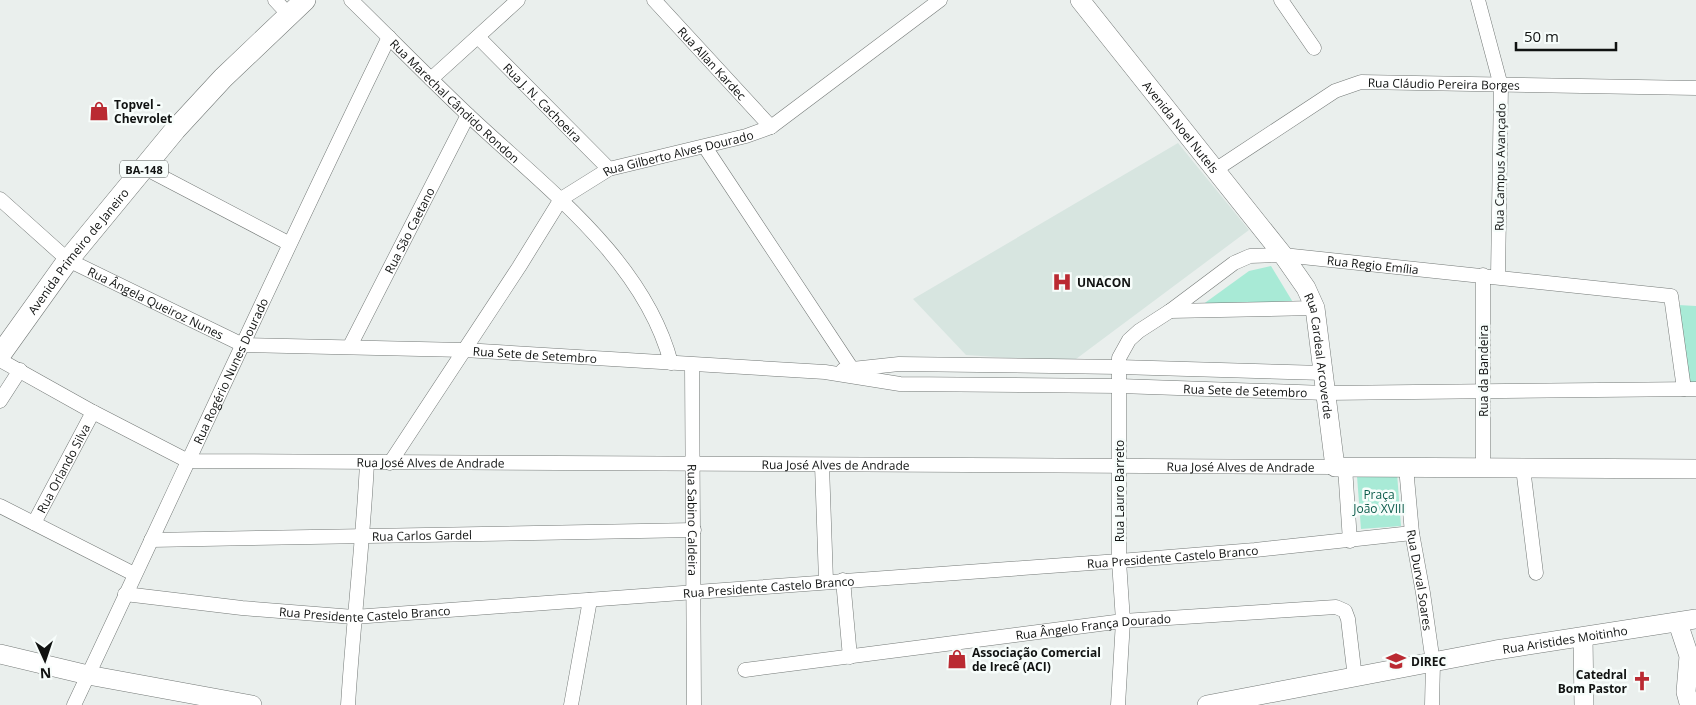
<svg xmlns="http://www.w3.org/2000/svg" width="1696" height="705" font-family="'Open Sans',sans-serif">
  <rect width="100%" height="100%" fill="#eaefed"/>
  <polygon fill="#d7e5e0" points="1178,143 1249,230 1072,362 966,355 913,299"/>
  <g fill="#a8ead6">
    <polygon points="1271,266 1294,304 1202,305 1249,271"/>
    <polygon points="1678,305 1696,306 1696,382 1690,382"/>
    <polygon points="1397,473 1401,526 1361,529 1357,476"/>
  </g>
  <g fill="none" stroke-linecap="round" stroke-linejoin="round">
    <defs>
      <g id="street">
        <polyline points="275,0 289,15"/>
        <path id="s1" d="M351,0C390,38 428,77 467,114C542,185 644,259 671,363"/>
        <path id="s2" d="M654,0L771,127"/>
        <polyline points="1281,0 1314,48"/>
        <polyline points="1478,0 1501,86 1498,276"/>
        <path id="s3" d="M478,37L609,169"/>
        <polyline points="431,79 518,0"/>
        <polyline points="705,147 856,375"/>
        <polyline points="145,168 288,243"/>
        <path id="s4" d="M1215,170L1335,91L1361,82L1696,88"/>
        <path id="s5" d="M0,199L68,260L243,345L464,350L825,372L900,384L1119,386L1326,393L1696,389"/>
        <polyline points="1170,311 1315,308"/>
        <path id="s6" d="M350,346L468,115"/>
        <path id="s7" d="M0,360L93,412L188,461L1335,467"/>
        <path id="s8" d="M692,365L694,705"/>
        <polyline points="843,370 899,364 1119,367 1324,373"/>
        <polyline points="0,401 20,370"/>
        <path id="s9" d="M390,463L519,267L561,199L609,169L746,136L771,127L940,0"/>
        <polyline points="822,465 826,581"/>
        <polyline points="1345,467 1350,541"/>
        <path id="s10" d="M1406,467L1412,533L1423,593L1433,663L1432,705"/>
        <polyline points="1483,468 1483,275"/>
        <polyline points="1523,468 1536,573"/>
        <polyline points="0,506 134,574"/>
        <path id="s11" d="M34,523L93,412"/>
        <path id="s12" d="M151,540L694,530"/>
        <polyline points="843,580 850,657"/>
        <path id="s13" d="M125,594L242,608L354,617L1119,561L1255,550L1412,533"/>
        <path id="s14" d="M745,670L1123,621L1336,607L1345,611L1348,619L1355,678"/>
        <path id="s15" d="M74,705C179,483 281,258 389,37"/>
        <path d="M348,705C353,624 363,544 367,463"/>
        <polyline points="571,705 590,600"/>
        <path id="s16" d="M1118,705L1123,621L1119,561V358L1129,340L1139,331L1170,311L1234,263L1250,256L1283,255L1671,296L1684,389"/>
      </g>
      <g id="secondary">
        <path id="s17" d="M1080,0L1283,255L1306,288L1315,308L1335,467L1696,469"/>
        <polyline points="1678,623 1689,656 1686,692 1689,703"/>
        <polyline points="1583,637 1584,705"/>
        <polyline points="0,654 88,675 252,705"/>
        <path id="s18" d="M1207,705L1496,650L1696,619"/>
      </g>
      <g id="primary">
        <path id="s19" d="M0,355L68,260L175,130L223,78L305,0"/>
      </g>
    </defs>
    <use href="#street" stroke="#747977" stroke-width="15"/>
    <use href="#secondary" stroke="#747977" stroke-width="20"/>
    <use href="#primary" stroke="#747977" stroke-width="22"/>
    <use href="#street" stroke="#fff" stroke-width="14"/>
    <use href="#secondary" stroke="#fff" stroke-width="19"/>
    <use href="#primary" stroke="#fff" stroke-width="21"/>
  </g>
  <defs>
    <symbol id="shop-bare" viewBox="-9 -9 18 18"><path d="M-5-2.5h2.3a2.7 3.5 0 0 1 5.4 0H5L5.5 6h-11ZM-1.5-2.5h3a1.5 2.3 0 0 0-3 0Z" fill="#ba2a32" stroke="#f7fdfb" stroke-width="2.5" paint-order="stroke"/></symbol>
    <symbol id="hospital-bare" viewBox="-9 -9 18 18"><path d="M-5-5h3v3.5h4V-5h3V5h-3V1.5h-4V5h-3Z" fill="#ba2a32" stroke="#f7fdfb" stroke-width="2.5" paint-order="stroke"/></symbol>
    <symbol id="school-bare" viewBox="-9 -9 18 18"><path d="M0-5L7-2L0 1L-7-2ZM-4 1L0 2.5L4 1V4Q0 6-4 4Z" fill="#ba2a32" stroke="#f7fdfb" stroke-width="2.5" paint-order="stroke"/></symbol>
    <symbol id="church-bare" viewBox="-9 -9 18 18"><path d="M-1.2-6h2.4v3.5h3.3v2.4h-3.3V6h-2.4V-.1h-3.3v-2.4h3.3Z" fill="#ba2a32" stroke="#f7fdfb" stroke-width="2.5" paint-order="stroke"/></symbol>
  </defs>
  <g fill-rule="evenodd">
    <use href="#shop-bare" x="85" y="97" width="28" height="28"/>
    <use href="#hospital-bare" x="1048" y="268" width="28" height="28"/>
    <use href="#shop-bare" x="943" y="645" width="28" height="28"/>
    <use href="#school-bare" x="1382" y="647" width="28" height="28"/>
    <use href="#church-bare" x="1628" y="667" width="28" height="28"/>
  </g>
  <g text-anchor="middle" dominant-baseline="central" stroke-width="5" stroke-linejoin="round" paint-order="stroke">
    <rect fill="#f7fdfb" stroke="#555857" stroke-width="1" x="120" y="160.5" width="48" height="17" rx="4"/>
    <g font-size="11" font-weight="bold" fill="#101211">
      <text x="144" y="169">BA-148</text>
    </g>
    <g font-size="12" fill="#101211" stroke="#f7fdfb">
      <text stroke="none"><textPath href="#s2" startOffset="86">Rua Allan Kardec</textPath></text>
      <text stroke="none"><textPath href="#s4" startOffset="254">Rua Cláudio Pereira Borges</textPath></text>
      <text stroke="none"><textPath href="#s1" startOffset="145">Rua Marechal Cândido Rondon</textPath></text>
      <text stroke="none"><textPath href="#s3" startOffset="92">Rua J. N. Cachoeira</textPath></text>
      <text stroke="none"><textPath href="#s17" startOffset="162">Avenida Noel Nutels</textPath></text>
      <text stroke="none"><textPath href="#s9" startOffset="442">Rua Gilberto Alves Dourado</textPath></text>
      <text transform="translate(1500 167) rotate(-89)">Rua Campus Avançado</text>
      <text stroke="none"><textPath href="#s6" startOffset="130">Rua São Caetano</textPath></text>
      <text stroke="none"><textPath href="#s19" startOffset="130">Avenida Primeiro de Janeiro</textPath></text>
      <text stroke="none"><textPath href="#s16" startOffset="639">Rua Regio Emília</textPath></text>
      <text stroke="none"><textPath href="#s5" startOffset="189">Rua Ângela Queiroz Nunes</textPath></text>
      <text stroke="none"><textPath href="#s5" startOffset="578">Rua Sete de Setembro</textPath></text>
      <text stroke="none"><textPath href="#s17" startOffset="436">Rua Cardeal Arcoverde</textPath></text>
      <text stroke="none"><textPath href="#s15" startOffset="369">Rua Rogério Nunes Dourado</textPath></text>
      <text transform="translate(1483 371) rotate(-90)">Rua da Bandeira</text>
      <text stroke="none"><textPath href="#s5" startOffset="1290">Rua Sete de Setembro</textPath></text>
      <text stroke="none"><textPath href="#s7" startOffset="456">Rua José Alves de Andrade</textPath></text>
      <text stroke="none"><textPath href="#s7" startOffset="861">Rua José Alves de Andrade</textPath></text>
      <text stroke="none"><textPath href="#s7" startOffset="1266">Rua José Alves de Andrade</textPath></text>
      <text stroke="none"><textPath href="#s11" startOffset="62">Rua Orlando Silva</textPath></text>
      <text transform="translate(1119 491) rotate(-90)">Rua Lauro Barreto</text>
      <text stroke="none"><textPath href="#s8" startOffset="155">Rua Sabino Caldeira</textPath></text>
      <text stroke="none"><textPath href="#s12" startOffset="271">Rua Carlos Gardel</textPath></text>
      <text stroke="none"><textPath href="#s13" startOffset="1051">Rua Presidente Castelo Branco</textPath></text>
      <text stroke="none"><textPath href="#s10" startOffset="114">Rua Durval Soares</textPath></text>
      <text stroke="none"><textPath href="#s13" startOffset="646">Rua Presidente Castelo Branco</textPath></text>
      <text stroke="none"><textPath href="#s13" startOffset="241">Rua Presidente Castelo Branco</textPath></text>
      <text stroke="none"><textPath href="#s14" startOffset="351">Rua Ângelo França Dourado</textPath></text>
      <text stroke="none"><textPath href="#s18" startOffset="364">Rua Aristides Moitinho</textPath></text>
    </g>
    <g font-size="12" font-weight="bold" fill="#101211" stroke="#f7fdfb" text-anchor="start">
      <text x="114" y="104">Topvel -<tspan x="114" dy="14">Chevrolet</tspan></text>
      <text x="1077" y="282">UNACON</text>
      <text x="972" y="652">Associação Comercial<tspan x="972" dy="14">de Irecê (ACI)</tspan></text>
      <text x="1411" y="661">DIREC</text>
      <text x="1627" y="674" text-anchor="end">Catedral<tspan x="1627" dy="14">Bom Pastor</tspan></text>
    </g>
    <g font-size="12" fill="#0c5c4b" stroke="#f7fdfb">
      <text x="1379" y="494">Praça<tspan x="1379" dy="14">João XVIII</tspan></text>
    </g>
  </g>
  <g transform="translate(45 660) rotate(177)" stroke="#f7fdfb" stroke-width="4" paint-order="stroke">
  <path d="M0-4L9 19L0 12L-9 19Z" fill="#101211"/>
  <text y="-8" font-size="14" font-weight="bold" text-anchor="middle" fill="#101211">N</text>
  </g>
  <path d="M1516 42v8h100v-8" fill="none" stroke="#101211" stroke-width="2.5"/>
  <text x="1524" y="42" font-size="15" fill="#101211" stroke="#f7fdfb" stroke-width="4" paint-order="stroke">50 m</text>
</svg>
